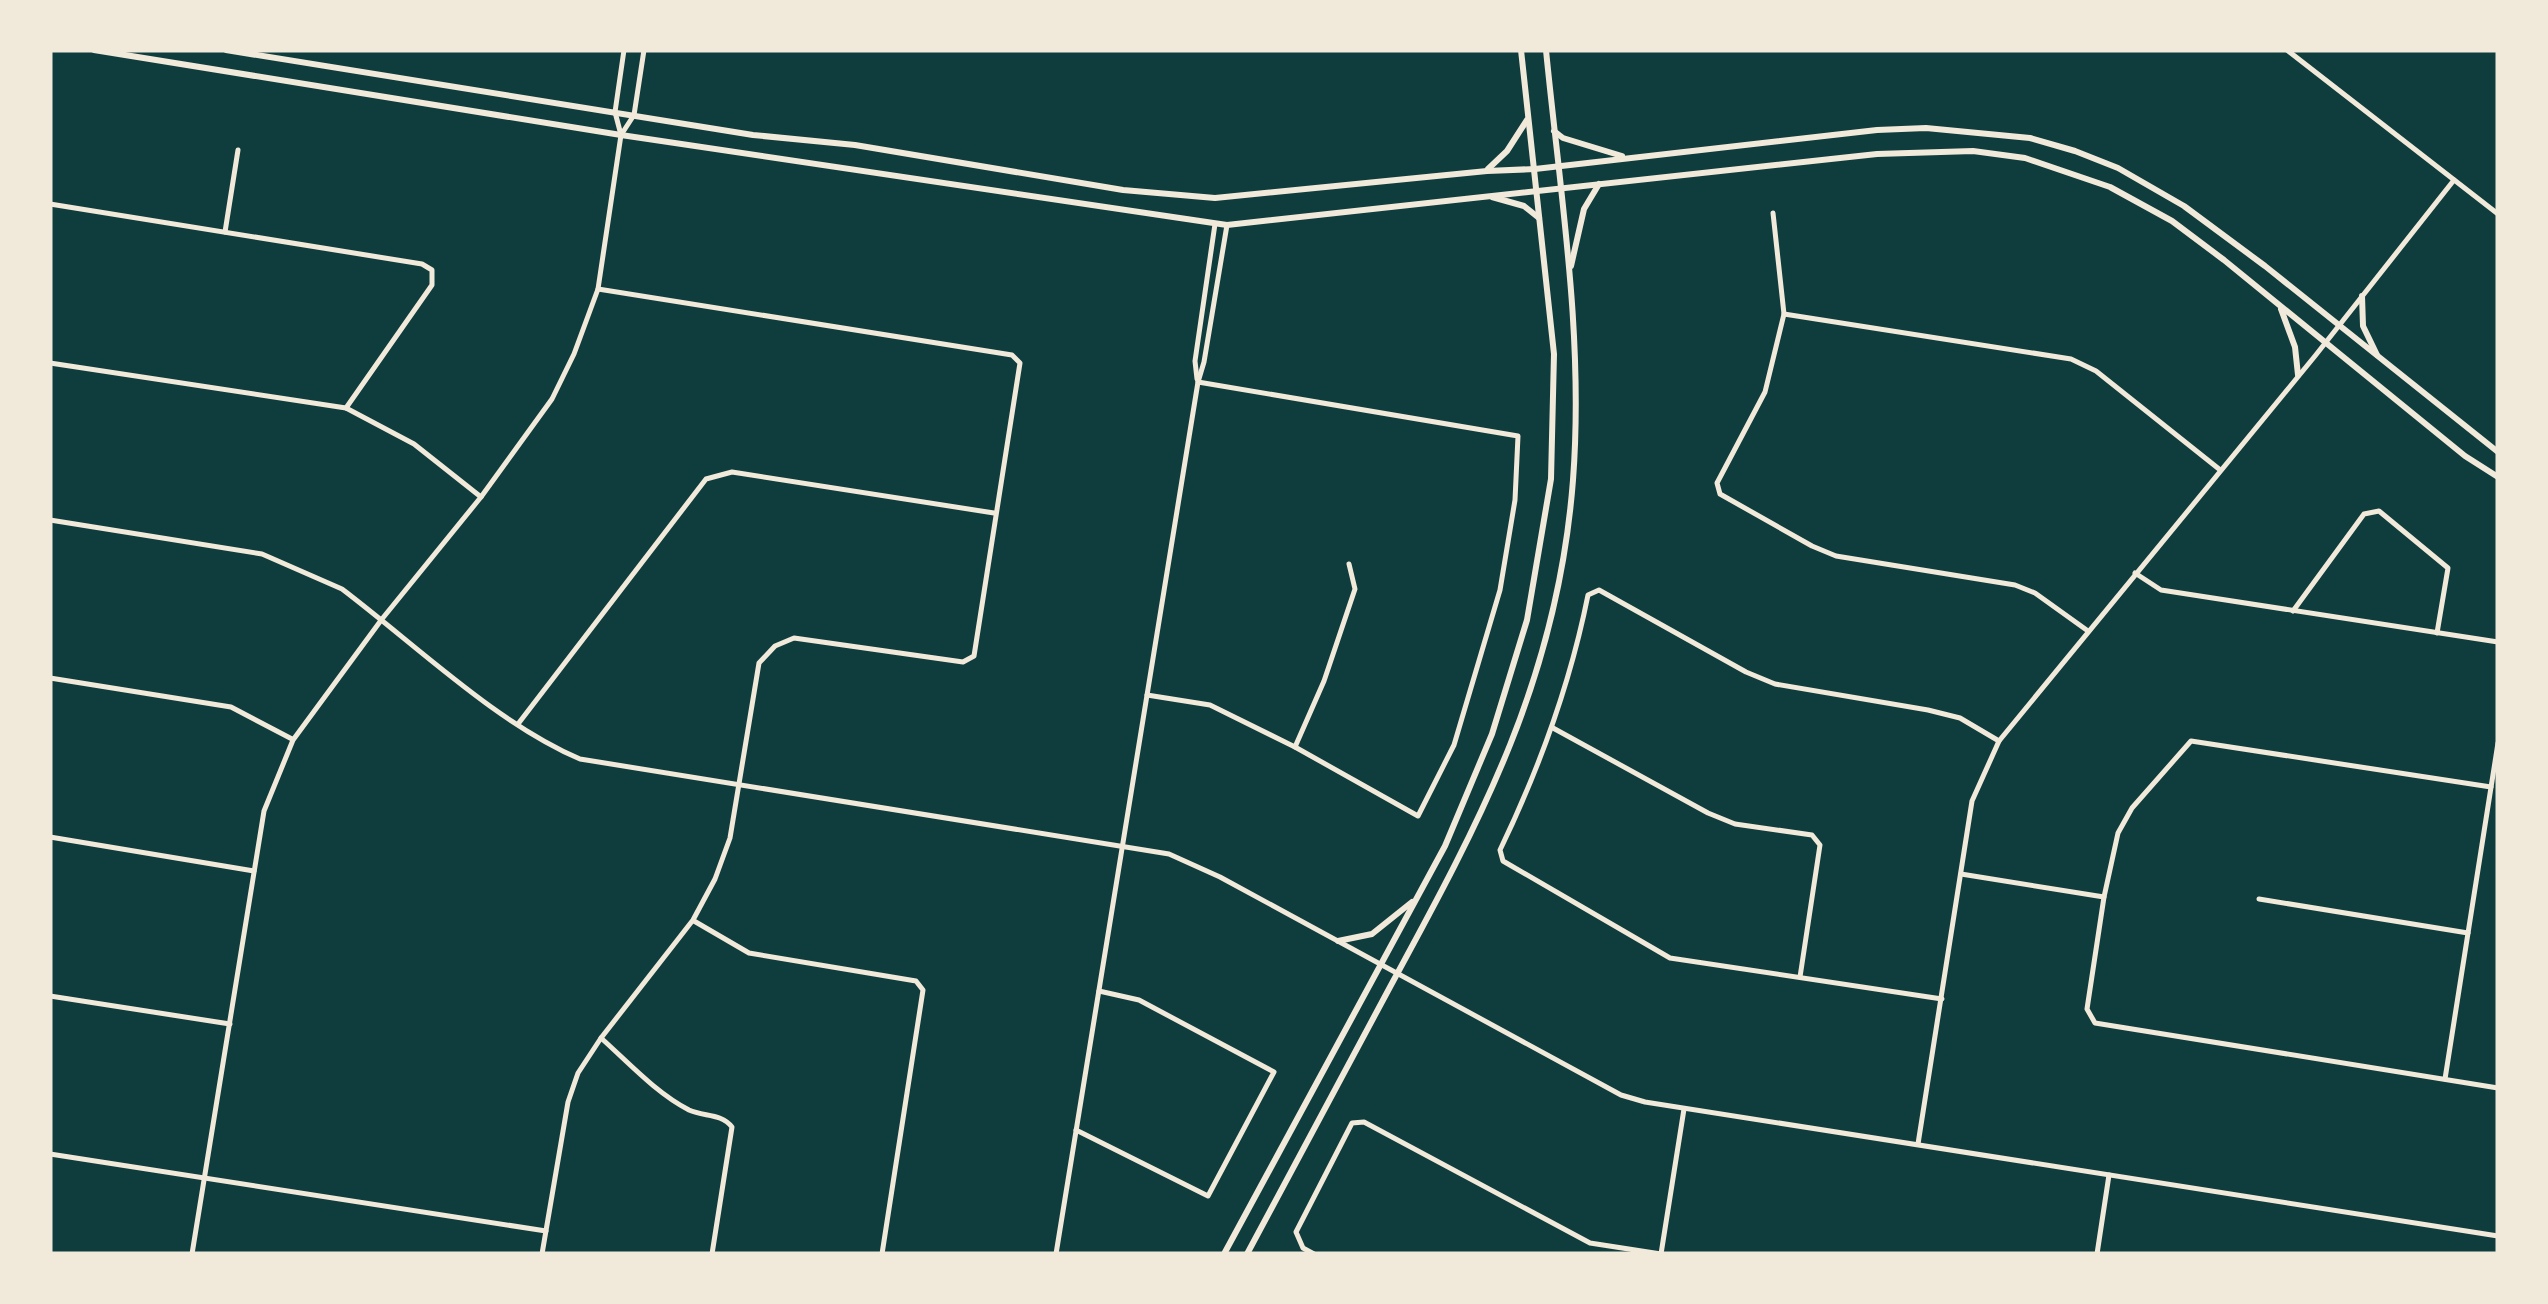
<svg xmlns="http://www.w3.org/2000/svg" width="2548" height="1304" font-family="Poppins,sans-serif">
  <rect width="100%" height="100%" fill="#0f3d3e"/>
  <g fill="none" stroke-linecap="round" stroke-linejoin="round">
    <g stroke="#f1e9da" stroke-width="5">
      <polyline points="2287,50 2498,214"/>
      <polyline points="621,135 634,115 644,50"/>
      <polyline points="50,204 422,264 432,270 432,285 346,408"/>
      <polyline points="1773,213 1784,314 1765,392 1717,483 1720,494 1812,546 1836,556 2015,585 2035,593 2088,631"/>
      <polyline points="225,232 238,150"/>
      <polyline points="1784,314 2071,359 2096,371 2219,469"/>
      <polyline points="50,363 346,408 414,444 481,497"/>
      <polyline points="1197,379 1195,361 1215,224"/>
      <path d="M50,520L262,554L342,589C416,645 496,723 580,759L1169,854L1220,877L1621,1095L1645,1102L2498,1236"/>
      <polyline points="2135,573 2161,590 2498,642"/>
      <polyline points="2293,611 2364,514 2379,511 2448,568 2437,633"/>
      <polyline points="50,678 231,707 292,739"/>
      <polyline points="1147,695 1210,705 1295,747 1418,816 1454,745 1500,590 1515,500 1518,436 1198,382"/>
      <polyline points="518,724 706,479 732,472 994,513"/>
      <polyline points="1553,728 1708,813 1735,824 1812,835 1820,845 1800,977"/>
      <polyline points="1295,747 1324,681 1355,589 1349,564"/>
      <polyline points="2491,787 2191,741 2132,808 2118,833 2104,897 2087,1009 2095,1023 2498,1088"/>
      <polyline points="50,837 254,871"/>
      <polyline points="1961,874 2104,897"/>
      <polyline points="2259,899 2468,933"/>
      <polyline points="694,921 749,953 916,981 923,990 882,1254"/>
      <polyline points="50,996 230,1024"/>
      <path d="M1942,999L1670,958L1503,861L1500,850C1540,767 1570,685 1588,595L1599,590L1746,672L1775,684L1928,710L1960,718L1999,741"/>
      <path d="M601,1038C628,1062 656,1093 689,1110C704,1117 721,1113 732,1127L712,1254"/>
      <polyline points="2445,1079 2498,743"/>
      <polyline points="1076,1130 1208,1196 1274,1072 1139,1000 1099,991"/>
      <polyline points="1918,1144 1972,801 1999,741 2315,356 2454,180"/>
      <polyline points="50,1154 546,1231"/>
      <polyline points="192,1254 264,811 293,740 382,619 481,497 552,399 574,354 598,289 621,135 615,112 624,50"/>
      <polyline points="542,1254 568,1102 578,1073 601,1038 693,920 715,879 730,838 759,663 775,646 794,638 963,662 974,656 1020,363 1012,355 598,289"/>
      <polyline points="1056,1254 1198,382 1204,362 1227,225"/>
      <polyline points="1314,1254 1303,1248 1296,1232 1352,1123 1364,1122 1590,1243 1661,1254"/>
      <polyline points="1661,1254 1684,1109"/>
      <polyline points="2097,1254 2109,1175"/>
    </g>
    <g stroke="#f1e9da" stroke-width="6">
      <polyline points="94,50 621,135 1227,225 1877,154 1973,151 2025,158 2110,187 2172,221 2224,260 2465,456 2498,477"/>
      <polyline points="226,50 753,135 855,145 1123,190 1215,198 1487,171 1535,169 1877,130 1926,128 2030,138 2075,151 2118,168 2184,206 2265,266 2498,452"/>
      <polyline points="1554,131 1563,138 1622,156"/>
      <polyline points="1488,169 1507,151 1527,120"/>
      <polyline points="1492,197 1524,206 1539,218"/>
      <polyline points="1571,266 1584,209 1599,184"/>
      <polyline points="2362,296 2363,326 2377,355"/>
      <polyline points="2281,309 2295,347 2298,375"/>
      <polyline points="1338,941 1372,934 1412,902"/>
      <polyline points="1224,1254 1445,846 1492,734 1527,620 1551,479 1554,354 1521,50"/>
      <path d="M1247,1254C1294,1165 1342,1076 1390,987C1482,818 1558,677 1573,480C1584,336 1560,193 1546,50"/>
    </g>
  </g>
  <rect width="2548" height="1304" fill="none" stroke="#f1e9da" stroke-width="105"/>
</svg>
